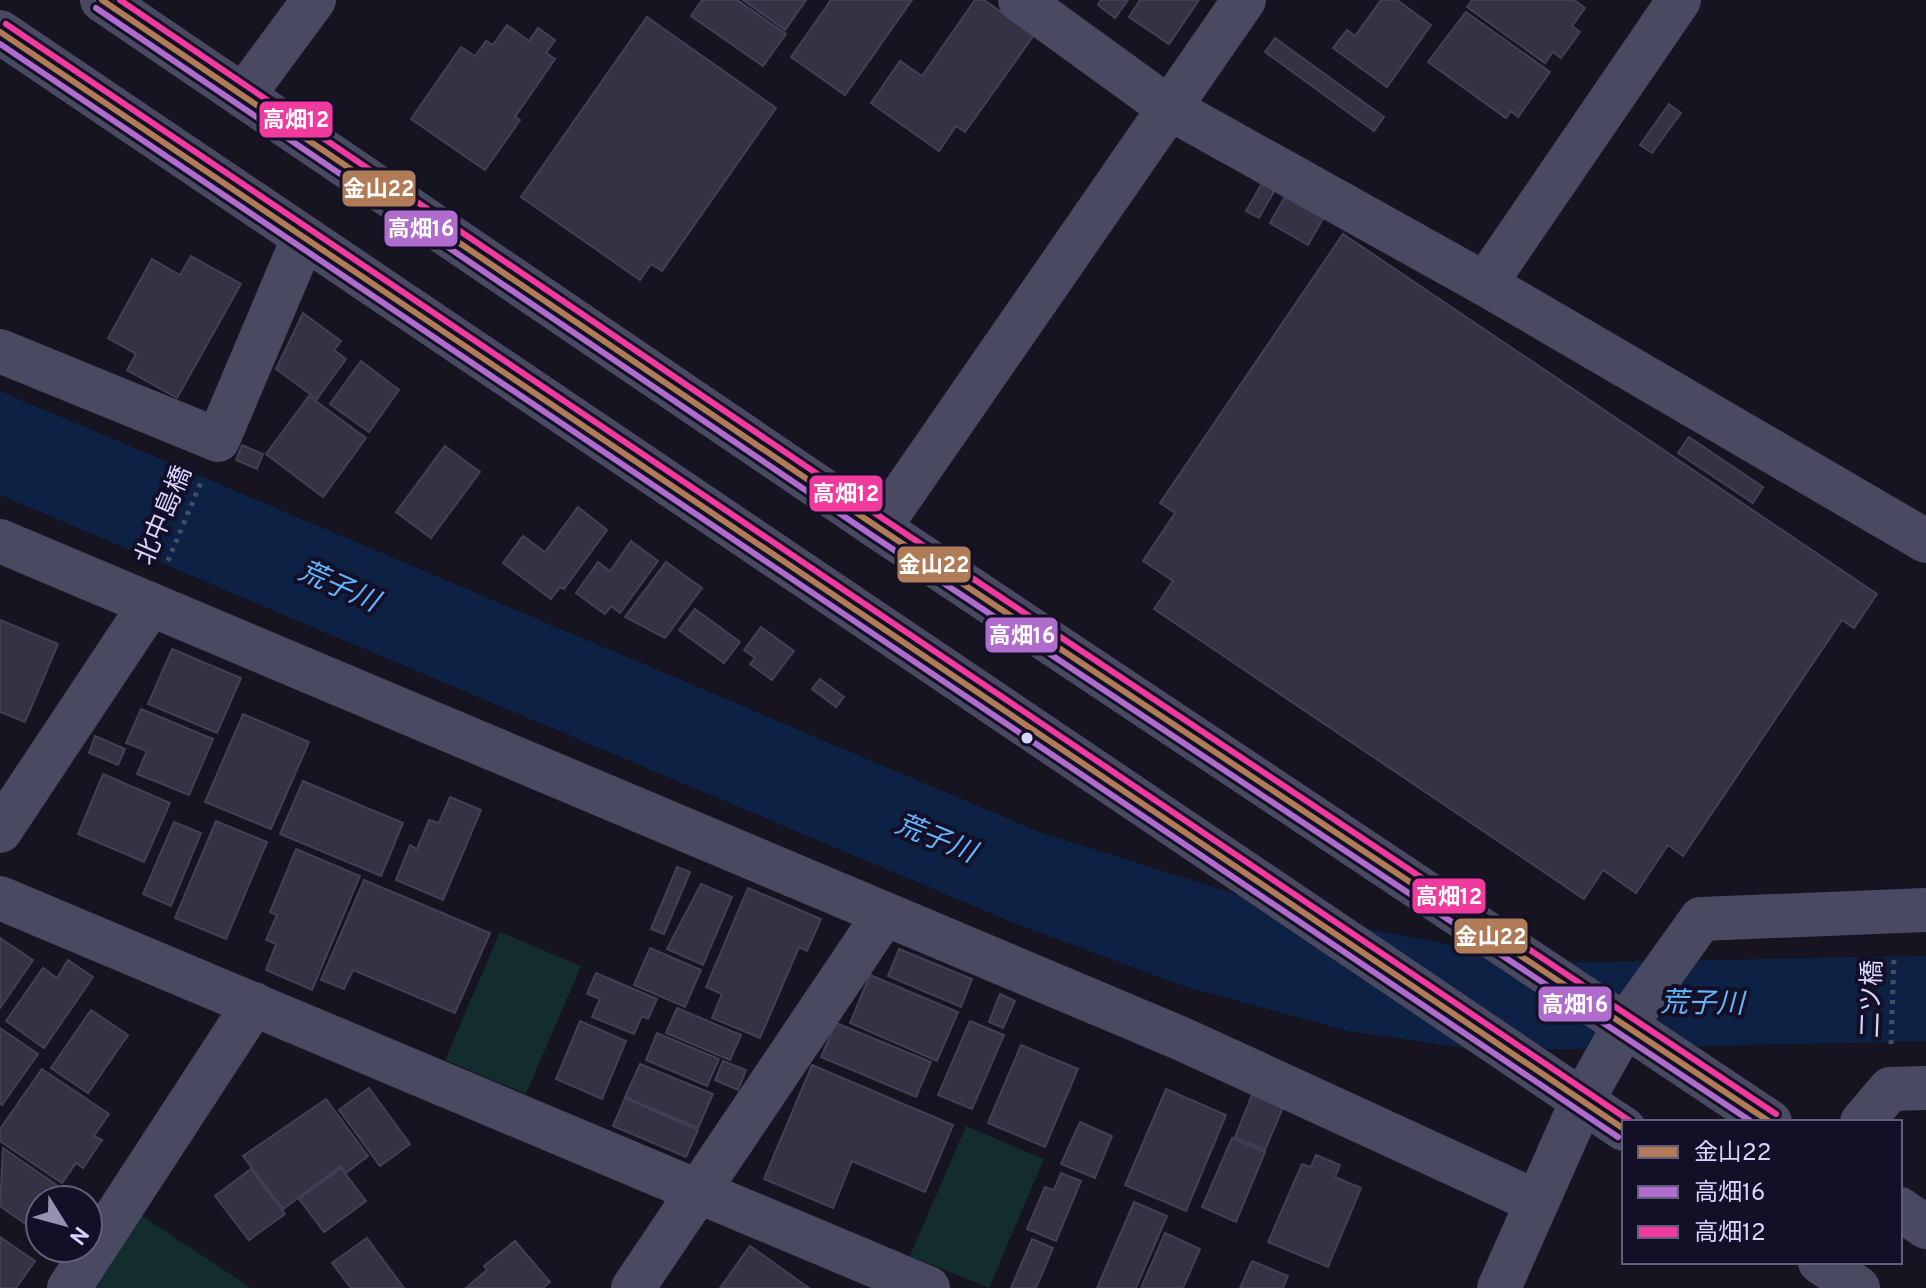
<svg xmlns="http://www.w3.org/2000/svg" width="1926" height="1288" font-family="Overpass,'Noto Sans JP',sans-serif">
  <rect width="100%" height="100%" fill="#161421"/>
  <g fill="#132c2d">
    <polygon points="500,932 581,966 526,1094 445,1060"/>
    <polygon points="966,1126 1044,1159 989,1288 910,1256"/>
    <polygon points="138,1213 251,1288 88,1288"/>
  </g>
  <polygon fill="#0d2144" points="0,391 1039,832 1312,918 1544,963 1926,956 1926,1041 1485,1051 1348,1031 1184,986 1014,923 0,495"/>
  <g fill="#343243" stroke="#433f54" stroke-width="2">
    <polygon points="702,0 737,0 786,34 763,66 691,16"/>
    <polygon points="743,0 806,0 785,30"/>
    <polygon points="831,0 912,0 845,95 791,57"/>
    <polygon points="975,0 984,0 1034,35 965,132 956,126 939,151 871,103 900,61 922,76"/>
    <polygon points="1101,0 1128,0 1115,18 1098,5"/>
    <polygon points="1140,0 1199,0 1169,44 1129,17"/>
    <polygon points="1381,0 1397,0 1431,25 1387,87 1333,48 1347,30 1355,36"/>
    <polygon points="1472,0 1574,0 1585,8 1572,26 1580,32 1561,58 1553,52 1545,63 1467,7"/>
    <polygon points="1466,12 1550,72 1518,117 1511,111 1506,118 1428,62"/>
    <polygon points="647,17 776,108 662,271 651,264 640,280 521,197"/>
    <polygon points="507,25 529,41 538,28 555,40 546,53 555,59 515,117 520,120 485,170 411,119 461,47 475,56 486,41 493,45"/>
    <polygon points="1275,38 1384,117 1374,131 1265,52"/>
    <polygon points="1669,104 1681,113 1652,153 1640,145"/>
    <polygon points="1264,180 1276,188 1259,218 1246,211"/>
    <polygon points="1286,195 1324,217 1308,245 1270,223"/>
    <polygon points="1343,234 1877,594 1854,628 1842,620 1683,856 1668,845 1636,893 1603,870 1584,899 1154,609 1173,581 1143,561 1175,513 1160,503"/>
    <polygon points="191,256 241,284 177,398 127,370 136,354 108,338 152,259 180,275"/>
    <polygon points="303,313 341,341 334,350 346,359 317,399 276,369"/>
    <polygon points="361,361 399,390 369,432 330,404"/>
    <polygon points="309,396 366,438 323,497 266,454"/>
    <polygon points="1689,437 1763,487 1753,503 1678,453"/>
    <polygon points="242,445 263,454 257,469 236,460"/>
    <polygon points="445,446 480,472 431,538 396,512"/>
    <polygon points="578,507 607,530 564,589 560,587 551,599 503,563 523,536 545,552"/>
    <polygon points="631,541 658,561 620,613 611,606 605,614 576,593 598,562 610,571"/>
    <polygon points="666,562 702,588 665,638 625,617"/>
    <polygon points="695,609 740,642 724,663 679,630"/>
    <polygon points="0,620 58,644 25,722 0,712"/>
    <polygon points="761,627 794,651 772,680 750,664 755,658 744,650"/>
    <polygon points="172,649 241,678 217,733 148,704"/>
    <polygon points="820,679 844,697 836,707 812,689"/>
    <polygon points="141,709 213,739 189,795 137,774 147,751 126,743"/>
    <polygon points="243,714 309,742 271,829 205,802"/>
    <polygon points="95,736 125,749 118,765 89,753"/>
    <polygon points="103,774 170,803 144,862 78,834"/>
    <polygon points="303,781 403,823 381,876 280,834"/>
    <polygon points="450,797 481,810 443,900 396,880 410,845 417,849 429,820 439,823"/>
    <polygon points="216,821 267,842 226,939 175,918"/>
    <polygon points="174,822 201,833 171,906 143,894"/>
    <polygon points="296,849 360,876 312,990 266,970 276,944 266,940 277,915 270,912"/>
    <polygon points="677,867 690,872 664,934 651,929"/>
    <polygon points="364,880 490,933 455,1013 353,970 344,989 321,980"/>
    <polygon points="701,884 732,897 703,965 667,949"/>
    <polygon points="748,888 821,919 807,951 799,947 760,1038 712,1018 722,994 706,987"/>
    <polygon points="0,938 33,960 0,1008"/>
    <polygon points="650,948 701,970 685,1007 634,985"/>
    <polygon points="899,949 972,979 961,1007 888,976"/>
    <polygon points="68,960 93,977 44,1048 6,1021 43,968 57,978"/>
    <polygon points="596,973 657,999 648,1019 642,1016 634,1034 592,1017 600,999 587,994"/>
    <polygon points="870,975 958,1012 937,1061 850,1023"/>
    <polygon points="1000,994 1015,1001 1003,1028 989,1022"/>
    <polygon points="677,1008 741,1035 730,1060 666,1033"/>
    <polygon points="91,1010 128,1035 88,1093 51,1068"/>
    <polygon points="580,1021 626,1041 602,1099 556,1079"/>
    <polygon points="970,1021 1004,1035 972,1109 938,1095"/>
    <polygon points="836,1023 931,1062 916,1097 821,1057"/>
    <polygon points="0,1028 38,1054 2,1105 0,1103"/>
    <polygon points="657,1033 719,1059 707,1086 646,1060"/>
    <polygon points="1021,1045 1078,1069 1045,1147 988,1123"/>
    <polygon points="723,1061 746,1070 738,1090 715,1080"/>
    <polygon points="640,1064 713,1094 698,1128 625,1097"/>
    <polygon points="812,1065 953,1125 925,1192 852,1161 833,1208 764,1179"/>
    <polygon points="42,1069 109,1114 94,1136 102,1140 83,1168 76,1163 62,1183 0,1141 0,1129"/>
    <polygon points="369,1088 410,1144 380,1166 339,1110"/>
    <polygon points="1166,1089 1226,1115 1186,1211 1125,1185"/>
    <polygon points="1252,1095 1283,1107 1265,1150 1235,1137"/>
    <polygon points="625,1098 698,1130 686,1157 613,1126"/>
    <polygon points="326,1099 368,1156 346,1173 341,1166 283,1209 243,1156"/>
    <polygon points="1080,1122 1112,1136 1095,1178 1061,1164"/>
    <polygon points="1232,1138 1265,1152 1236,1222 1202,1207"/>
    <polygon points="3,1148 65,1191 58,1200 40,1200 37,1232 0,1206"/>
    <polygon points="1316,1155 1340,1165 1335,1177 1361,1188 1328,1267 1268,1242 1302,1164 1311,1167"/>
    <polygon points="341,1168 366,1201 324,1232 299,1199"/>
    <polygon points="251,1169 285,1214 249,1240 215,1196"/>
    <polygon points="1061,1173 1081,1181 1056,1241 1027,1229 1045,1187 1054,1190"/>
    <polygon points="1134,1202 1167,1216 1136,1288 1097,1288"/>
    <polygon points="1165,1233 1200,1249 1183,1288 1141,1288"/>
    <polygon points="0,1237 35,1261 16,1288 0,1288"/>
    <polygon points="367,1238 404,1288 351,1288 332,1263"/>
    <polygon points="1032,1239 1053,1248 1036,1288 1011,1288"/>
    <polygon points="515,1241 550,1282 543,1288 466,1288 487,1270 484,1266"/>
    <polygon points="750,1246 809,1288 720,1288"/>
    <polygon points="1252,1261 1288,1276 1283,1288 1240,1288"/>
  </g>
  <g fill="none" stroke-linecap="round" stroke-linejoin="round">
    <g stroke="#44505f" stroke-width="5" stroke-dasharray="4 6" stroke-linecap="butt">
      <polyline points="168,561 201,482"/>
      <polyline points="1891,1044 1894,958"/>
    </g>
    <g stroke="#4a4962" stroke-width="44">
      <polyline points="1020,0 1169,108 1485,284 1926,541"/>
      <polyline points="243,96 314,0"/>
      <polyline points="1485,284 1679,0"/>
      <polyline points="0,351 218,440 303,239"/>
      <polyline points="879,528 1244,0"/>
      <polyline points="0,541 1182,1039 1537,1202"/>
      <polyline points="0,831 150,605"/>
      <polyline points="0,898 928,1288"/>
      <polyline points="1701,919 1926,910"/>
      <polyline points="1862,1122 1890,1089 1926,1088"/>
      <polyline points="69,1288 254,1004"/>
      <polyline points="633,1288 884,915"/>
    </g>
    <g stroke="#4a4962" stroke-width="44">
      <polyline points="102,0 879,528 1770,1122"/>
      <polyline points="0,32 1624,1129"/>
      <polyline points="1900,1209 1926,1227"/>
      <polyline points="1820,1262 1858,1288"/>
      <polyline points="1499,1288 1582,1101 1625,1025 1701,919"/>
    </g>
    <defs>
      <g id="bus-1">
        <polyline points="102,0 879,528 1770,1122"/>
        <polyline points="0,32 1624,1129"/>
      </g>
      <g id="bus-2">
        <polyline points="96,8 873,536 1752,1122"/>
        <polyline points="0,44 1618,1137"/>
      </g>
      <g id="bus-3">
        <polyline points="120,0 885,520 1776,1114"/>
        <polyline points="6,24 1630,1121"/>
      </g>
    </defs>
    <use href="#bus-1" stroke="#130f26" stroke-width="12"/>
    <use href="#bus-2" stroke="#130f26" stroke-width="12"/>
    <use href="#bus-3" stroke="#130f26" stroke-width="12"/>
    <use href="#bus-1" stroke="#b07c57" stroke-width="6"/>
    <use href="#bus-2" stroke="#b06ccc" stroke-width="6"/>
    <use href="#bus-3" stroke="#f13a9d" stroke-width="6"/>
  </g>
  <circle fill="#d9d4ff" stroke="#130f26" stroke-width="3" cx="1027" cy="738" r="7"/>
  <g text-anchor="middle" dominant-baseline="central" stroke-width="8" stroke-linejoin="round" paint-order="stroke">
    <g font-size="26" fill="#d9d4ff" stroke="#130f26">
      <text transform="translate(165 516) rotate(-67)">北中島橋</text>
      <text transform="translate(1873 999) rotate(-88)">二ツ橋</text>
    </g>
    <g font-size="28" font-style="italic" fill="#62b6ff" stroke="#130f26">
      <text transform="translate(338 588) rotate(24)">荒子川</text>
      <text transform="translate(935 840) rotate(22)">荒子川</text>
      <text transform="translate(1702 1005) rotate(1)">荒子川</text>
    </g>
  </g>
  <g stroke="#130f26" stroke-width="3">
    <rect x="258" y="100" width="76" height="39" rx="8" fill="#f13a9d"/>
    <rect x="341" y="169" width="76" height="39" rx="8" fill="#b07c57"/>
    <rect x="383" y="209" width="76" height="39" rx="8" fill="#b06ccc"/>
    <rect x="808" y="474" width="76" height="39" rx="8" fill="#f13a9d"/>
    <rect x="896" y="545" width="76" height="39" rx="8" fill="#b07c57"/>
    <rect x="984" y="616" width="75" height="38" rx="8" fill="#b06ccc"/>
    <rect x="1411" y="877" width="76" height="38" rx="8" fill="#f13a9d"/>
    <rect x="1453" y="917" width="76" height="38" rx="8" fill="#b07c57"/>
    <rect x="1537" y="985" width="76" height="38" rx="8" fill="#b06ccc"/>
  </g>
  <g font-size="22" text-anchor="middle" font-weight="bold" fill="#fff">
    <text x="296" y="127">高畑12</text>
    <text x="379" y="196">金山22</text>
    <text x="421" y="236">高畑16</text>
    <text x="846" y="501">高畑12</text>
    <text x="934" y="572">金山22</text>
    <text x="1022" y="643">高畑16</text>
    <text x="1449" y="904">高畑12</text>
    <text x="1491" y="944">金山22</text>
    <text x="1575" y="1012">高畑16</text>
  </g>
  <rect x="1622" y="1120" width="280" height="144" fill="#130f26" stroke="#625e7d" stroke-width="2"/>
  <rect x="1638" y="1146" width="40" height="12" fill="#b07c57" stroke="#625e7d" stroke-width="2"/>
  <text x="1694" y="1160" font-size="24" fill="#d9d4ff">金山22</text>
  <rect x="1638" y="1186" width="40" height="12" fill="#b06ccc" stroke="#625e7d" stroke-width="2"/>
  <text x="1694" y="1200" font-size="24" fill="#d9d4ff">高畑16</text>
  <rect x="1638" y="1226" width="40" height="12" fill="#f13a9d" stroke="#625e7d" stroke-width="2"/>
  <text x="1694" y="1240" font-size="24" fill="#d9d4ff">高畑12</text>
  <g transform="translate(64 1224) rotate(127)"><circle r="38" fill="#130f26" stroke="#625e7d" stroke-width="2"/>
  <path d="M0-6L14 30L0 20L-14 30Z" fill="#9591b1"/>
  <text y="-12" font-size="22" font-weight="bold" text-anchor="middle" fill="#d9d4ff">N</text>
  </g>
</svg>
